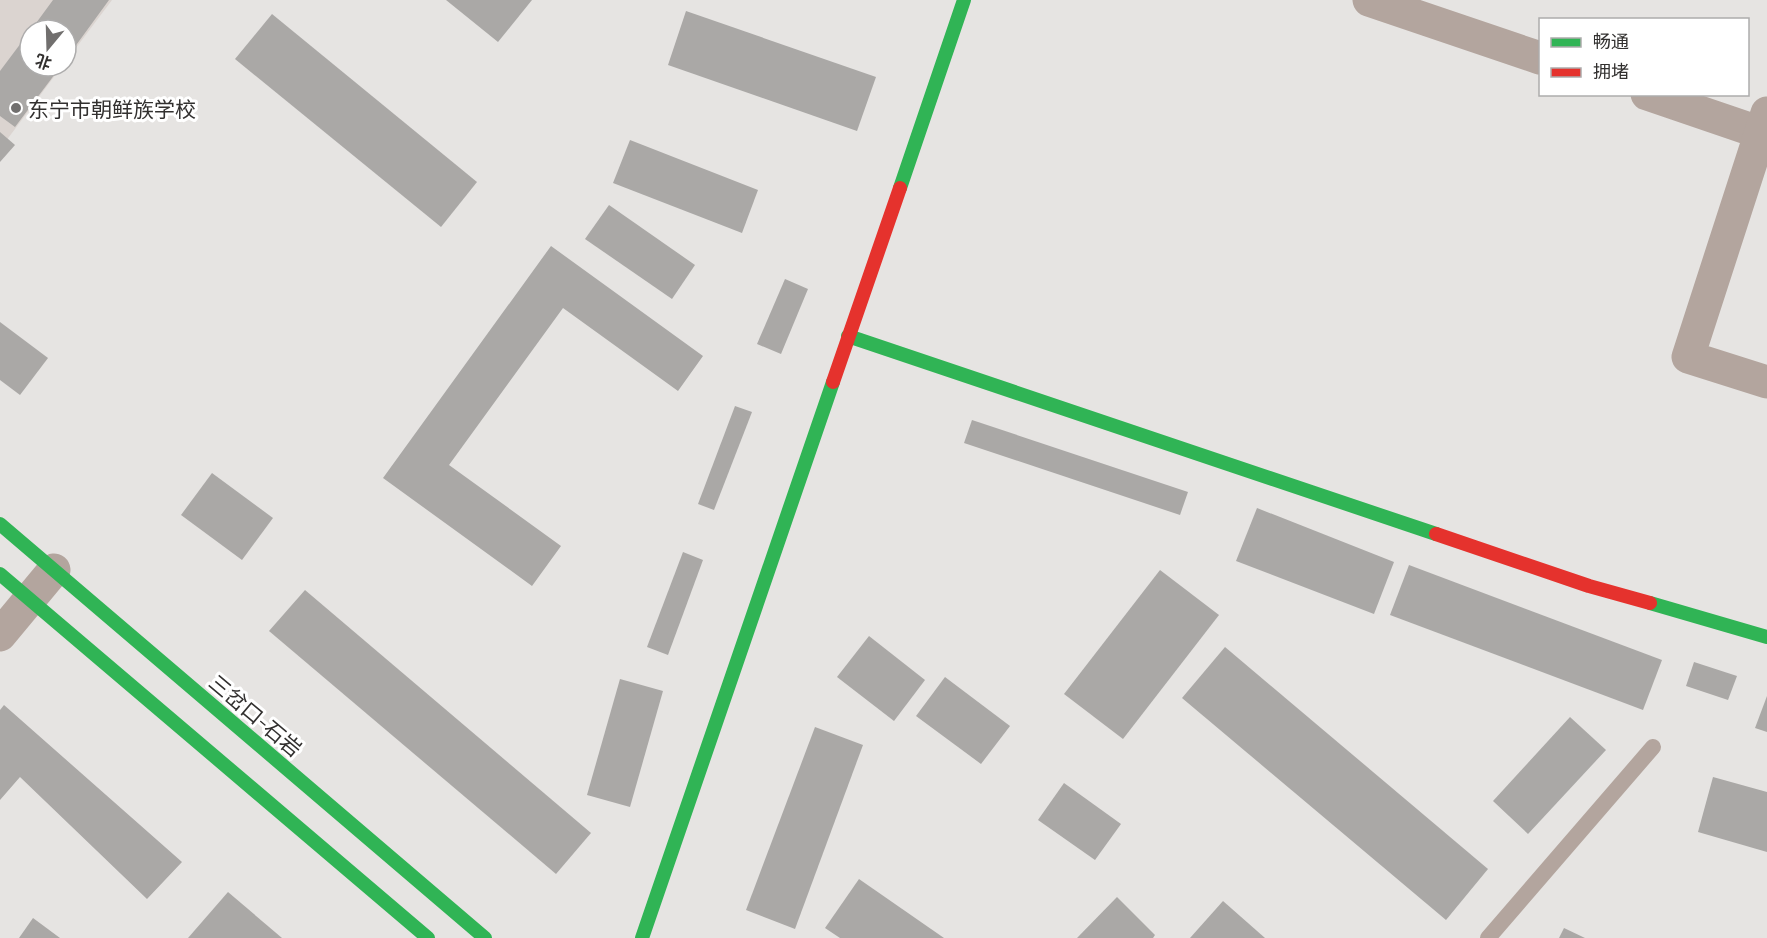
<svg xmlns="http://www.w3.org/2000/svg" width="1767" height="938" font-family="Barlow,'Noto Sans SC',sans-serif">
  <rect width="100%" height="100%" fill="#e6e4e2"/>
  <polygon fill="#dbd4d0" points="0,0 112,0 66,61 66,30 30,30 30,66 62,66 0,149"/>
  <g fill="#aaa8a6">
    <polygon points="53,0 109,0 66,59 66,30 31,30"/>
    <polygon points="446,0 532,0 498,42"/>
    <polygon points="686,11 876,77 857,131 668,65"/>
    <polygon points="272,14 477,182 441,227 235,59"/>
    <polygon points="30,31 30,66 61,66 15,127 0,116 0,71"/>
    <polygon points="0,132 15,145 0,162"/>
    <polygon points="630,140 758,190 742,233 613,183"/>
    <polygon points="609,205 695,265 672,299 585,239"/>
    <polygon points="551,246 703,356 678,391 563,308 449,465 561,546 532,586 383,478"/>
    <polygon points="785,279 808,289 781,354 757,344"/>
    <polygon points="0,322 48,358 20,395 0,380"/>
    <polygon points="735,406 752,412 714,510 698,504"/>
    <polygon points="972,420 1188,492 1180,515 964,443"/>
    <polygon points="212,473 273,518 242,560 181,515"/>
    <polygon points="1257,508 1394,562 1374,614 1236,561"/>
    <polygon points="683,552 703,560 668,655 647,647"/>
    <polygon points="1409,565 1662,660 1643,710 1390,615"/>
    <polygon points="1160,570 1219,615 1123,739 1064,694"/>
    <polygon points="305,590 591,833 556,874 269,631"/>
    <polygon points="869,636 925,680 894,721 837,677"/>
    <polygon points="1225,647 1488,869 1446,920 1182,698"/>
    <polygon points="1694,662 1737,676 1728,700 1686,686"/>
    <polygon points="945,677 1010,726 981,764 916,716"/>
    <polygon points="620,679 663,691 630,807 587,795"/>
    <polygon points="1767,696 1767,732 1755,728"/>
    <polygon points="4,705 182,862 147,899 20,777 0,800 0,710"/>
    <polygon points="1570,717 1606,750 1528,834 1493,801"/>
    <polygon points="815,727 863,745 795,929 746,910"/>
    <polygon points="1713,777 1767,792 1767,852 1698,832"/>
    <polygon points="1064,783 1121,824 1095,860 1038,820"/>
    <polygon points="859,879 944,938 840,938 825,928"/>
    <polygon points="228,892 282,938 188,938"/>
    <polygon points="1117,897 1155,935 1153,938 1077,938"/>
    <polygon points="1223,901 1265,938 1190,938"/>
    <polygon points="33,918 60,938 19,938"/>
    <polygon points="1564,928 1585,938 1559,938"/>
  </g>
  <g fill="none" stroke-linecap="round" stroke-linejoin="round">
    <polyline stroke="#b3a59e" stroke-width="16" points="1488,938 1653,747"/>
    <g stroke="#b3a59e" stroke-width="33">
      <polyline points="1369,0 1540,58"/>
      <polyline points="1647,94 1767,135"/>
      <polyline points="1767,113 1688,357 1767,382"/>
      <polyline points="0,635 54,570"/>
    </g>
    <g stroke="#30b455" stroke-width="14">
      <polyline points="900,188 964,0"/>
      <polyline points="848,336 1436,534"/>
      <polyline points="0,524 485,938"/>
      <polyline points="0,574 428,938"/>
      <polyline points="1650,603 1767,637"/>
      <polyline points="642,938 833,382"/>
    </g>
    <g stroke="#e5322d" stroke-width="14">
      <polyline points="833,382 900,188"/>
      <polyline points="1436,534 1589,586 1650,603"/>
    </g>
  </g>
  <circle fill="#716f6e" stroke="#fff" stroke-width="2" cx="16" cy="108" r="6"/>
  <g text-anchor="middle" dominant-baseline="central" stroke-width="6" stroke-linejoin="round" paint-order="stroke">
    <g font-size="21" fill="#32302f" stroke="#fff" text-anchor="start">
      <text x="28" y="108">东宁市朝鲜族学校</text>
    </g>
    <g font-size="21" fill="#32302f" stroke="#fff">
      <text transform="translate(256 715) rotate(40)">三岔口-石岩</text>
    </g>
  </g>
  <rect x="1539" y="18" width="210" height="78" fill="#ffffff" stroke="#adacac" stroke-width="1.5"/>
  <rect x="1551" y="38" width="30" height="9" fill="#30b455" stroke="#adacac" stroke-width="1.5"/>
  <text x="1593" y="48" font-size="18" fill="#32302f">畅通</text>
  <rect x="1551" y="68" width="30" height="9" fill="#e5322d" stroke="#adacac" stroke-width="1.5"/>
  <text x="1593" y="78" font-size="18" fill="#32302f">拥堵</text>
  <g transform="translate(48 48) rotate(199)"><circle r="28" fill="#ffffff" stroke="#adacac" stroke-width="1.5"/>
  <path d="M0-4.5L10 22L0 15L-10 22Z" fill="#716f6e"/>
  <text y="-9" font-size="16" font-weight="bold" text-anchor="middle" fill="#32302f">北</text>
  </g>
</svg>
